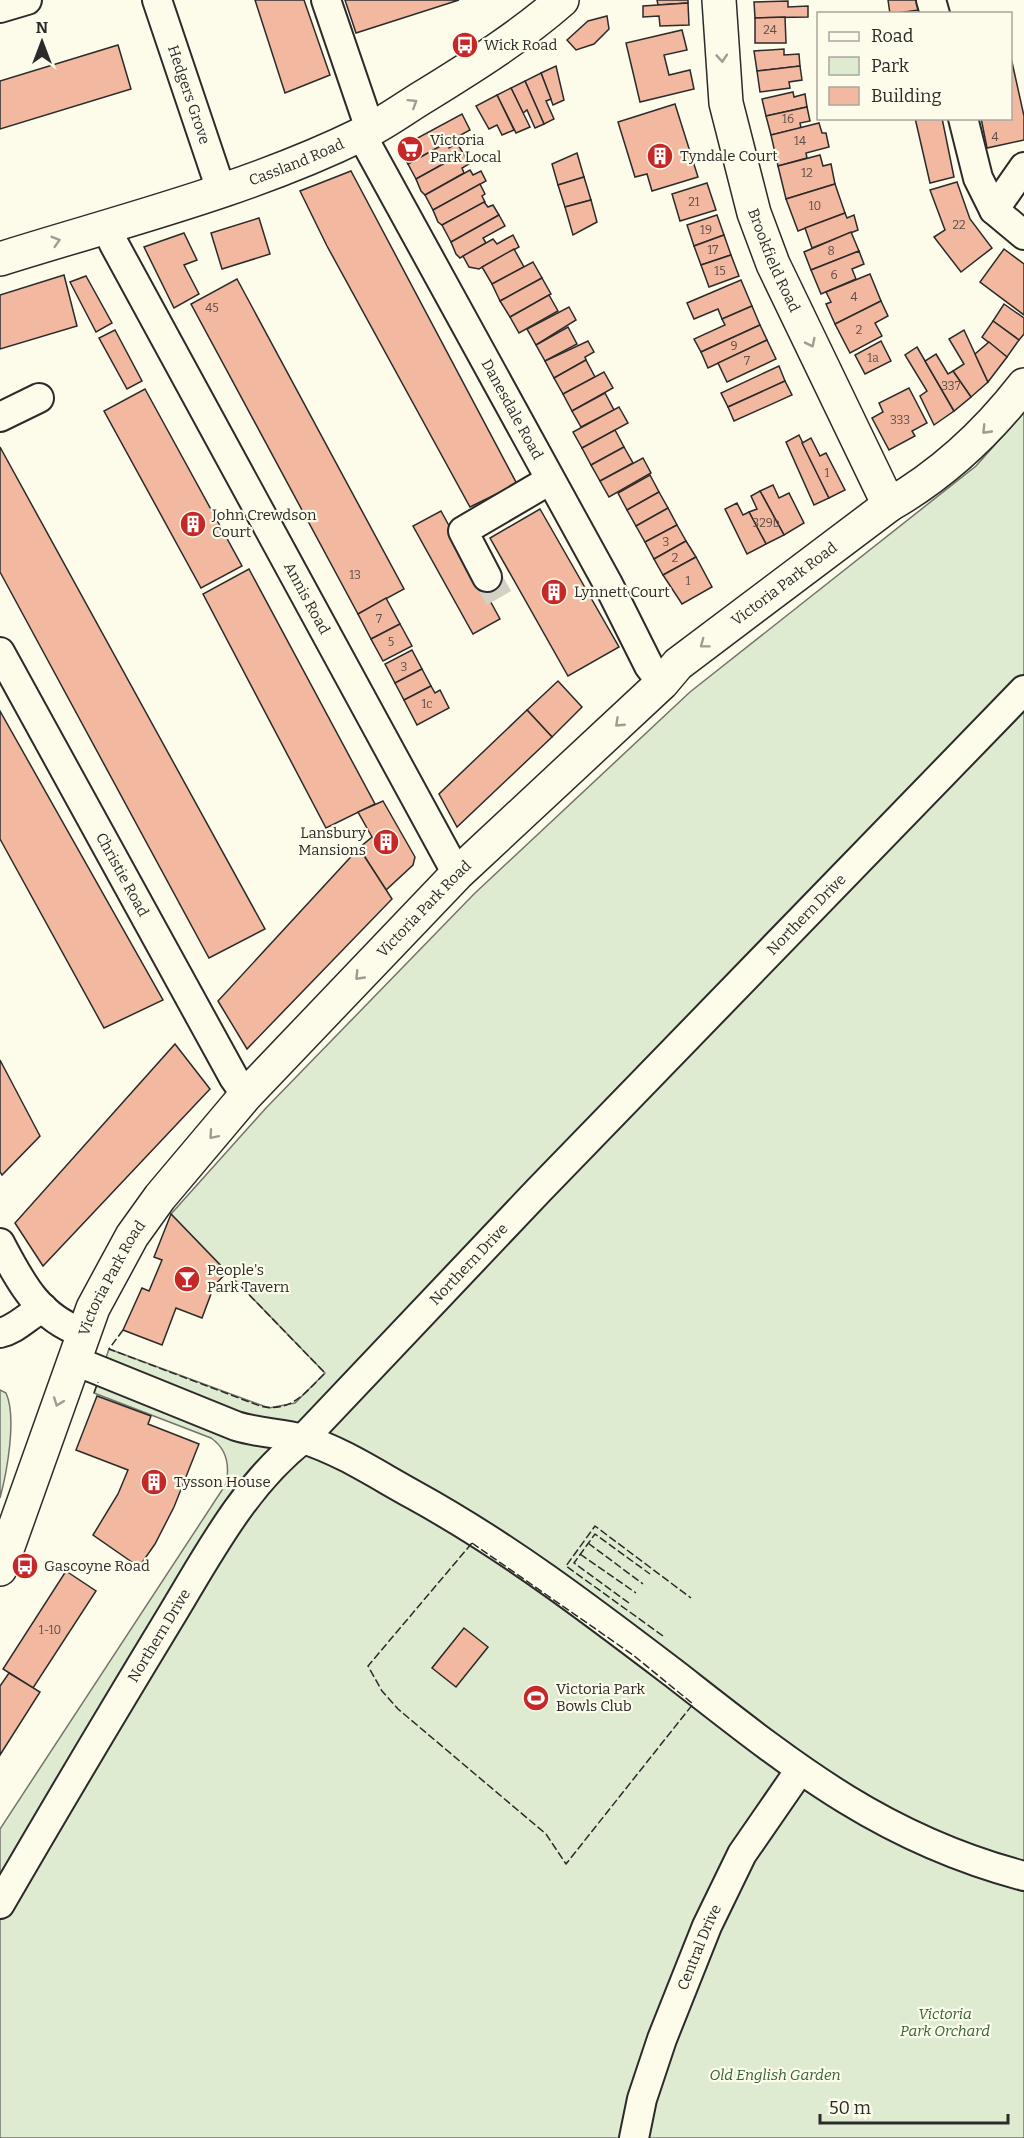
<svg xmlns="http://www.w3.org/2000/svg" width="1024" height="2138" font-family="Bitter,serif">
  <rect width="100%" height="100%" fill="#fdfbea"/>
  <g fill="#deebd1" stroke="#74746e" stroke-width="1.5">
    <path d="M1024,412V2138H0V1829L226,1484C230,1465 227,1449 211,1438L94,1393L109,1349L269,1408L295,1403L325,1373L171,1214L266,1108L474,894L690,692L976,466Z"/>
    <path d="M0,1390L6,1393C17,1417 7,1472 0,1498Z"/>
  </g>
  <g fill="#f2b8a0" stroke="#2b2b2b" stroke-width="1.5">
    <polygon points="255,0 304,0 330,75 285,93"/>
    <polygon points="345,0 459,0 356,33"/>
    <polygon points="657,0 688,0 688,3 658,5"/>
    <polygon points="888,0 917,0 919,10 890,14"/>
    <polygon points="788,1 788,7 808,6 808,17 755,18 754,2"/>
    <polygon points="688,3 689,25 660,26 659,16 643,17 643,6"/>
    <polygon points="607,16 609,29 594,44 576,50 567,40 588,21"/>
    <polygon points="785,17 786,43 755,43 755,18"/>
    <polygon points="682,30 687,50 664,55 669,75 690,70 694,89 640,102 626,43"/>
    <polygon points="118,45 131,89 0,129 0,81"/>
    <polygon points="784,49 784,55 799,54 800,66 757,71 754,51"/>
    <polygon points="1010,53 1024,116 1024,140 987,148 981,118 1010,118"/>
    <polygon points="556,66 564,100 553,105 541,73"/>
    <polygon points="800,66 802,80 789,82 790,88 760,92 757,71"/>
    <polygon points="541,73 551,99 546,101 554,119 544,124 525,81"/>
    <polygon points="525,81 544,124 535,128 527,110 523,113 511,88"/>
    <polygon points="511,88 530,127 516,133 497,95"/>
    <polygon points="793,92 794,97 805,94 807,107 766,116 762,99"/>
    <polygon points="497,95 514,130 502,135 497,125 489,129 476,106"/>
    <polygon points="675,104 698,177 652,191 647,174 635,177 618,122"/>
    <polygon points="807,107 810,121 800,123 801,128 771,135 766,116"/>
    <polygon points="462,114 470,130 408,164 399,148"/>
    <polygon points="915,118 942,118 954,177 930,183"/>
    <polygon points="819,123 822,133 826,133 829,147 806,153 807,158 778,166 771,135"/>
    <polygon points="446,143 449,148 457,143 463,153 416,179 408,164"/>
    <polygon points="463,153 469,164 462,168 464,173 425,195 421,191 416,179"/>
    <polygon points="577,153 584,177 558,185 552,164"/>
    <polygon points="820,155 823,166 831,164 835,184 786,199 778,166"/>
    <polygon points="470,170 473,175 481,171 486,181 433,210 425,195"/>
    <polygon points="351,171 517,484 470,507 327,246 300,191"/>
    <polygon points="584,177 591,200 565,207 558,185"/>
    <polygon points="957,182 970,219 992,248 961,272 934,237 945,230 930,190"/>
    <polygon points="707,183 716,210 680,221 672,194"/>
    <polygon points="480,184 485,194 482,196 485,202 442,225 438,222 433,210"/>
    <polygon points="835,184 845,213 798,231 786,199"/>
    <polygon points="591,200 597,222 573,235 565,207"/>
    <polygon points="484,202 488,207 493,205 499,215 451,242 442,225"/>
    <polygon points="845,213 847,218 854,215 858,230 812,248 805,228"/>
    <polygon points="499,215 505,226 483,238 486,243 460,258 456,254 451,242"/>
    <polygon points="717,215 724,235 694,246 687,225"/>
    <polygon points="259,218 270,254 222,269 211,233"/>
    <polygon points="851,232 859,251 811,270 804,252"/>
    <polygon points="184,233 197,260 184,265 199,294 174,308 144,247"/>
    <polygon points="513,235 519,247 479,269 469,267 463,256 493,239 497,244"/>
    <polygon points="724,235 731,255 701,265 694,246"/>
    <polygon points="514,249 524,267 492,284 482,267"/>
    <polygon points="1004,249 1024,264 1024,315 980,282"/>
    <polygon points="859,251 864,264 852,269 856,279 821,294 811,270"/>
    <polygon points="731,255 739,276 709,287 701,265"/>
    <polygon points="533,262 542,278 500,301 492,284"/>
    <polygon points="870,274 881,301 835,324 826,304 831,302 826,292"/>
    <polygon points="64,275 77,326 0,349 0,295"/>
    <polygon points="86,276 112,323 96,332 70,282"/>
    <polygon points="542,278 551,294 510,317 500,301"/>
    <polygon points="237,279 404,589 358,614 191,304"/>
    <polygon points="741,280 752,306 722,319 718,309 694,319 687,303"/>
    <polygon points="549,295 558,311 519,333 510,317"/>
    <polygon points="881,301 888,316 875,323 882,336 850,353 835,324"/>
    <polygon points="1004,304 1024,318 1024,334 1019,340 993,321"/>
    <polygon points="752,306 760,325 701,352 694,339 725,325 722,319"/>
    <polygon points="569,307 576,320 536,345 527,329"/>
    <polygon points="993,321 1019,340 1007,357 982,337"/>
    <polygon points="760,325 767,340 708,368 701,352"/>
    <polygon points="568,327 577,344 545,361 536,345"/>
    <polygon points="115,330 142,381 127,389 99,338"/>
    <polygon points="964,330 988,382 971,397 953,371 964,364 949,339"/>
    <polygon points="767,340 776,359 727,382 718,363"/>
    <polygon points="588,341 594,352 585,357 586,360 554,378 545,361"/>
    <polygon points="881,341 891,361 865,374 855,355"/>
    <polygon points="989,342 1007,357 988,382 975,354"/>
    <polygon points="917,347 954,411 934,425 920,396 927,391 905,355"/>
    <polygon points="936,354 948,374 953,371 971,397 954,411 925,361"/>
    <polygon points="586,360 595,377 563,394 554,378"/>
    <polygon points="779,366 785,381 728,407 721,393"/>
    <polygon points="604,372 613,388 572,411 563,394"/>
    <polygon points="785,381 792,395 734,421 728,407"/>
    <polygon points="909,388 927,423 912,431 915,436 889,450 872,418 883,412 879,403"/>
    <polygon points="145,389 242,566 201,588 104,411"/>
    <polygon points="605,393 614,410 581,427 572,411"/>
    <polygon points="619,407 628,423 582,448 573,432"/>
    <polygon points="615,430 624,447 591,465 582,448"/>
    <polygon points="799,435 829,498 814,505 786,442"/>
    <polygon points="811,438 820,456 826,453 845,490 829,498 802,443"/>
    <polygon points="0,447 265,929 209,958 0,572"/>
    <polygon points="624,447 633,463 600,481 591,465"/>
    <polygon points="643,458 651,473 609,497 600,481"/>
    <polygon points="650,475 659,492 627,510 618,493"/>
    <polygon points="773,485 779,498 789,493 804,523 784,535 760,491"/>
    <polygon points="760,491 784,535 766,544 749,512 757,509 751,496"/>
    <polygon points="659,492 668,508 636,526 627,510"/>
    <polygon points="737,503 743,515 749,512 766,544 747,554 725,509"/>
    <polygon points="668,508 677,525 645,542 636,526"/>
    <polygon points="540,509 619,647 568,676 490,538"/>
    <polygon points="441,511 500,619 473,634 413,526"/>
    <polygon points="677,525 686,541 654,559 645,542"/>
    <polygon points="686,541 696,557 663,575 654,559"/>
    <polygon points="696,557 712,587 682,604 663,575"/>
    <polygon points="249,569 375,804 326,828 203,594"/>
    <polygon points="386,598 400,624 371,639 358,614"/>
    <polygon points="400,624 412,646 383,661 371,639"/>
    <polygon points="412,650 422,669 395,683 385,664"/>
    <polygon points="422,669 431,686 404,700 395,683"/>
    <polygon points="558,681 582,707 552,737 527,710"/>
    <polygon points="431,686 435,693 440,690 449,708 417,725 404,700"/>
    <polygon points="527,710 552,737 457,827 439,794"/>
    <polygon points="0,711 163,1000 104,1028 0,839"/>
    <polygon points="383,801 415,857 413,865 386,890 359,848 372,837 358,812"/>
    <polygon points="359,848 392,899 247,1049 218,1001"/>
    <polygon points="175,1044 210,1089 43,1266 15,1223"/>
    <polygon points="0,1060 40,1136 2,1175 0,1172"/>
    <polygon points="171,1214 227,1272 214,1286 202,1318 176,1308 162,1345 123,1330 142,1288 149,1291 162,1260 154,1257"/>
    <polygon points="97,1396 151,1416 148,1424 199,1444 174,1507 155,1544 139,1567 93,1535 118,1494 128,1470 76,1450"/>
    <polygon points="66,1571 96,1591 33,1688 3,1669"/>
    <polygon points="464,1628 488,1647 456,1687 432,1668"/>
    <polygon points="9,1673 40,1692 0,1755 0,1686"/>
  </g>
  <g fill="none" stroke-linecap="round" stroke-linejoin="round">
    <polyline stroke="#d3d1c4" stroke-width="28" stroke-dasharray="28 14" stroke-linecap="butt" points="487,577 499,598"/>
    <defs>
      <g id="minor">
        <path id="s1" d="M157,0L221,190"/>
        <polyline points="326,0 370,129"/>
        <polyline points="931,0 935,14"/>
        <polyline points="0,8 27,0"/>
        <polyline points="963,118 978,178 994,210 1024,235"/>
        <path id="s2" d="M361,134L608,584L649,666L662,683"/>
        <polyline points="994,210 1024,167"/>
        <path id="s3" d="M106,226L114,244L457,874"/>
        <polyline points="0,417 39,398"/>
        <polyline points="487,577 463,531 550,480"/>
        <path id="s4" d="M0,652L234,1078L246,1095"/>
        <path d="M0,1243C21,1283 38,1317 83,1333"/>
        <path d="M0,1333C17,1329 27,1316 43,1308"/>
        <path d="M73,1360L236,1426C258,1433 281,1433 303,1439C342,1451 379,1476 414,1495C507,1546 592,1611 676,1675C790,1764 880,1838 1024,1876"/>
        <path id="s5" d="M0,1904C55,1809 111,1715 168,1621C207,1557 243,1486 303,1439L539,1190L1024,690"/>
        <path id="s6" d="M634,2138L642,2099L662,2039L707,1926L742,1854L800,1770"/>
      </g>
      <g id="major">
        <path id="s7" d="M719,0L726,103L754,213L773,264L889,505"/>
        <path id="s8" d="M0,259C121,221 248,190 362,134C385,123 406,107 428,94C475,65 521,36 562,0"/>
        <path id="s9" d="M0,1569L93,1308L132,1236L160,1197L246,1095L457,874L662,683L678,664L889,505C943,474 986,434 1024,385"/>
      </g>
    </defs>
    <use href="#minor" stroke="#2b2b2b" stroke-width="32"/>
    <use href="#major" stroke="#2b2b2b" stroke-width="36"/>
    <use href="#minor" stroke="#fdfbea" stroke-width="28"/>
    <use href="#major" stroke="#fdfbea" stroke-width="33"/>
    <g stroke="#2b2b2b" stroke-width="1.5" stroke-dasharray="8 3" stroke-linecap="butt">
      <path d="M123,1330L109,1349L260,1406C291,1413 305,1393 325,1373L227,1272"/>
      <polyline points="94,1393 98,1382"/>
      <polygon points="472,1543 633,1655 693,1704 566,1864 546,1834 398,1709 382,1691 368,1666"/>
      <polyline points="588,1543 643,1584"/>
      <polyline points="580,1554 636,1593"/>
      <polyline points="629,1603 574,1563 595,1534 650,1574"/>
      <polyline points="663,1636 566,1566 595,1526 691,1598"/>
    </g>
  </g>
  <defs><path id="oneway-chevron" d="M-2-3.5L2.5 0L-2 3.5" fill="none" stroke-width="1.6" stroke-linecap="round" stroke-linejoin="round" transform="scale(1.5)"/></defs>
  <g stroke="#9e9d94">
    <use href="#oneway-chevron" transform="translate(722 58) rotate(86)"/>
    <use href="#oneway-chevron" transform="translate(413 103) rotate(-32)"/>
    <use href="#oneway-chevron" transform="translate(56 241) rotate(-17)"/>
    <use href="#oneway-chevron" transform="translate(811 343) rotate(64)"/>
    <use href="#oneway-chevron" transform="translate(986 430) rotate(134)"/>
    <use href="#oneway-chevron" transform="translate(704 644) rotate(143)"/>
    <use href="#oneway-chevron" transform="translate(619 723) rotate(137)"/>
    <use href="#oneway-chevron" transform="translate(359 976) rotate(134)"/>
    <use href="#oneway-chevron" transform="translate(213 1135) rotate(131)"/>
    <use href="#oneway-chevron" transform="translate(58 1402) rotate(110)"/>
  </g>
  <defs>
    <symbol id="bus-disc" viewBox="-11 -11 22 22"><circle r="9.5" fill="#c62828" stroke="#fdfbea"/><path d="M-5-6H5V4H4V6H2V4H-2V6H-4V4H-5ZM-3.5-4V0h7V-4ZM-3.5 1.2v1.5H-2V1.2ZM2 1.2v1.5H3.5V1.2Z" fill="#fff"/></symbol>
    <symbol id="supermarket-disc" viewBox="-11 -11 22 22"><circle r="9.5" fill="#c62828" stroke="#fdfbea"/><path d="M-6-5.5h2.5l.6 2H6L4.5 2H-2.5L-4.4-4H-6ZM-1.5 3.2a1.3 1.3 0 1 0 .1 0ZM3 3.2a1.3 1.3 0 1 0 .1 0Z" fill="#fff"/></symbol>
    <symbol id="building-disc" viewBox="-11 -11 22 22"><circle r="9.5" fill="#c62828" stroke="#fdfbea"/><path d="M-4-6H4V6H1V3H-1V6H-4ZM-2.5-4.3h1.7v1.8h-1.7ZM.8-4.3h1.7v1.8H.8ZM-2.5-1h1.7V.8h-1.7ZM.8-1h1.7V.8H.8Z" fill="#fff"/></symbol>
    <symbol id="bar-disc" viewBox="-11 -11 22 22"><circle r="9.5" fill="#c62828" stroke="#fdfbea"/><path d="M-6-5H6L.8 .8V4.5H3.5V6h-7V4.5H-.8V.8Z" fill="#fff"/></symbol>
    <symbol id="stadium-disc" viewBox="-11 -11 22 22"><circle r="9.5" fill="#c62828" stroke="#fdfbea"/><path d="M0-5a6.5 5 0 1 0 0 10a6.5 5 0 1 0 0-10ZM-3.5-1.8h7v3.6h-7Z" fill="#fff"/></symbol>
  </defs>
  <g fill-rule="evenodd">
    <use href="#bus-disc" x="450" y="30" width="30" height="30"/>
    <use href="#supermarket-disc" x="395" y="134" width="30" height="30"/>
    <use href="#building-disc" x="645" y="141" width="30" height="30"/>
    <use href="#building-disc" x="178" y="509" width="30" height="30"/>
    <use href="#building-disc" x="539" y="577" width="30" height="30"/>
    <use href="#building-disc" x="371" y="827" width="30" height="30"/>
    <use href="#bar-disc" x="172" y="1264" width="30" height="30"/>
    <use href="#building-disc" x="139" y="1467" width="30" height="30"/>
    <use href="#bus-disc" x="10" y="1551" width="30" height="30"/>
    <use href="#stadium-disc" x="521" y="1683" width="30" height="30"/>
  </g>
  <g text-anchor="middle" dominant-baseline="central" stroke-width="4.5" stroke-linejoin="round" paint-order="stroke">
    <g font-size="12" fill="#5d4e48">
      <text x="770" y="30">24</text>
      <text x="788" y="119">16</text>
      <text x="995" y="137">4</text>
      <text x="800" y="141">14</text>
      <text x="807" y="173">12</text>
      <text x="694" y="202">21</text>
      <text x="815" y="206">10</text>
      <text x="959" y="225">22</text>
      <text x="706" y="230">19</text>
      <text x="713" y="250">17</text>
      <text x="831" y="251">8</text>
      <text x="720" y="271">15</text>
      <text x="834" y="275">6</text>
      <text x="854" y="297">4</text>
      <text x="212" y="308">45</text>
      <text x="859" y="330">2</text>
      <text x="734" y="346">9</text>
      <text x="873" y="358">1a</text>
      <text x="747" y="361">7</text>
      <text x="951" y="386">337</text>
      <text x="900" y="420">333</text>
      <text x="827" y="473">1</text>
      <text x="766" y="523">329b</text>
      <text x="666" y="542">3</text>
      <text x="675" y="558">2</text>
      <text x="355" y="575">13</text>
      <text x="688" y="581">1</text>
      <text x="379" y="619">7</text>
      <text x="391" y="642">5</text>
      <text x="404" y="667">3</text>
      <text x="427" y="704">1c</text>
      <text x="50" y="1630">1-10</text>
    </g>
    <g font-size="15" fill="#2b2b2b" stroke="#fdfbea" text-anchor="start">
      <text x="484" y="45">Wick Road</text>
      <text x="430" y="140">Victoria<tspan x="430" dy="17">Park Local</tspan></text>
      <text x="680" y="156">Tyndale Court</text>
      <text x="212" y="515">John Crewdson<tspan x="212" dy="17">Court</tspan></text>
      <text x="574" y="592">Lynnett Court</text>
      <text x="366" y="833" text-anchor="end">Lansbury<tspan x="366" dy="17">Mansions</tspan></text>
      <text x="207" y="1270">People's<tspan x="207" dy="17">Park Tavern</tspan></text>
      <text x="174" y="1482">Tysson House</text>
      <text x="44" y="1566">Gascoyne Road</text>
      <text x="556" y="1689">Victoria Park<tspan x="556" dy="17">Bowls Club</tspan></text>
    </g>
    <g font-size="15" fill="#2b2b2b" stroke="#fdfbea">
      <text stroke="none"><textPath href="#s1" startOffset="100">Hedgers Grove</textPath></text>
      <text stroke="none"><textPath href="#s8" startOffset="312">Cassland Road</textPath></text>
      <text stroke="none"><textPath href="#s7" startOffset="268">Brookfield Road</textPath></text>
      <text stroke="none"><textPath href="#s2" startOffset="314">Danesdale Road</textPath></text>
      <text stroke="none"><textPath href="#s9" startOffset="1284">Victoria Park Road</textPath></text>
      <text stroke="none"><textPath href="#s3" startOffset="423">Annis Road</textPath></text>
      <text stroke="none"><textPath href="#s4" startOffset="254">Christie Road</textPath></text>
      <text stroke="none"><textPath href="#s9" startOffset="798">Victoria Park Road</textPath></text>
      <text stroke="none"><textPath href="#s5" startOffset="1284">Northern Drive</textPath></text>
      <text stroke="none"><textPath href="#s5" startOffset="798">Northern Drive</textPath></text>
      <text stroke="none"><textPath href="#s9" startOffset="312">Victoria Park Road</textPath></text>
      <text stroke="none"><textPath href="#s5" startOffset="312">Northern Drive</textPath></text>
      <text stroke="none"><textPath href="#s6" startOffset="202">Central Drive</textPath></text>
    </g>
    <g font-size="15" font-style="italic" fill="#34623c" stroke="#fdfbea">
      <text x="945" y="2014">Victoria<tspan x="945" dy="17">Park Orchard</tspan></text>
      <text x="775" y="2075">Old English Garden</text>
    </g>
  </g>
  <rect x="817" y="12" width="195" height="108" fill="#fdfbea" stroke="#a9a89e" stroke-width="1.5"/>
  <rect x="829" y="32" width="30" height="9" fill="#fdfbea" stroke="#a9a89e" stroke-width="1.5"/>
  <text x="871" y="42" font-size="18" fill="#2b2b2b">Road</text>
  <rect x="829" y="57" width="30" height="18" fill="#deebd1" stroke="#a9a89e" stroke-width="1.5"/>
  <text x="871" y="72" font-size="18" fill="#2b2b2b">Park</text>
  <rect x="829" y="87" width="30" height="18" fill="#f2b8a0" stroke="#a9a89e" stroke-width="1.5"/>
  <text x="871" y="102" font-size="18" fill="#2b2b2b">Building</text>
  <g transform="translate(42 42)" stroke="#fdfbea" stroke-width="4.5" paint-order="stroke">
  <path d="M0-4.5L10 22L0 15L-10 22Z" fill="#2b2b2b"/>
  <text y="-9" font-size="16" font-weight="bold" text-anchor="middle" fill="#2b2b2b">N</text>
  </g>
  <path d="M820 2114v9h188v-9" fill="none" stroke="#2b2b2b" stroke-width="3"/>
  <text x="829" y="2114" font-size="18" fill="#2b2b2b" stroke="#fdfbea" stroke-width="4.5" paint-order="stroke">50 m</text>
</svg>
